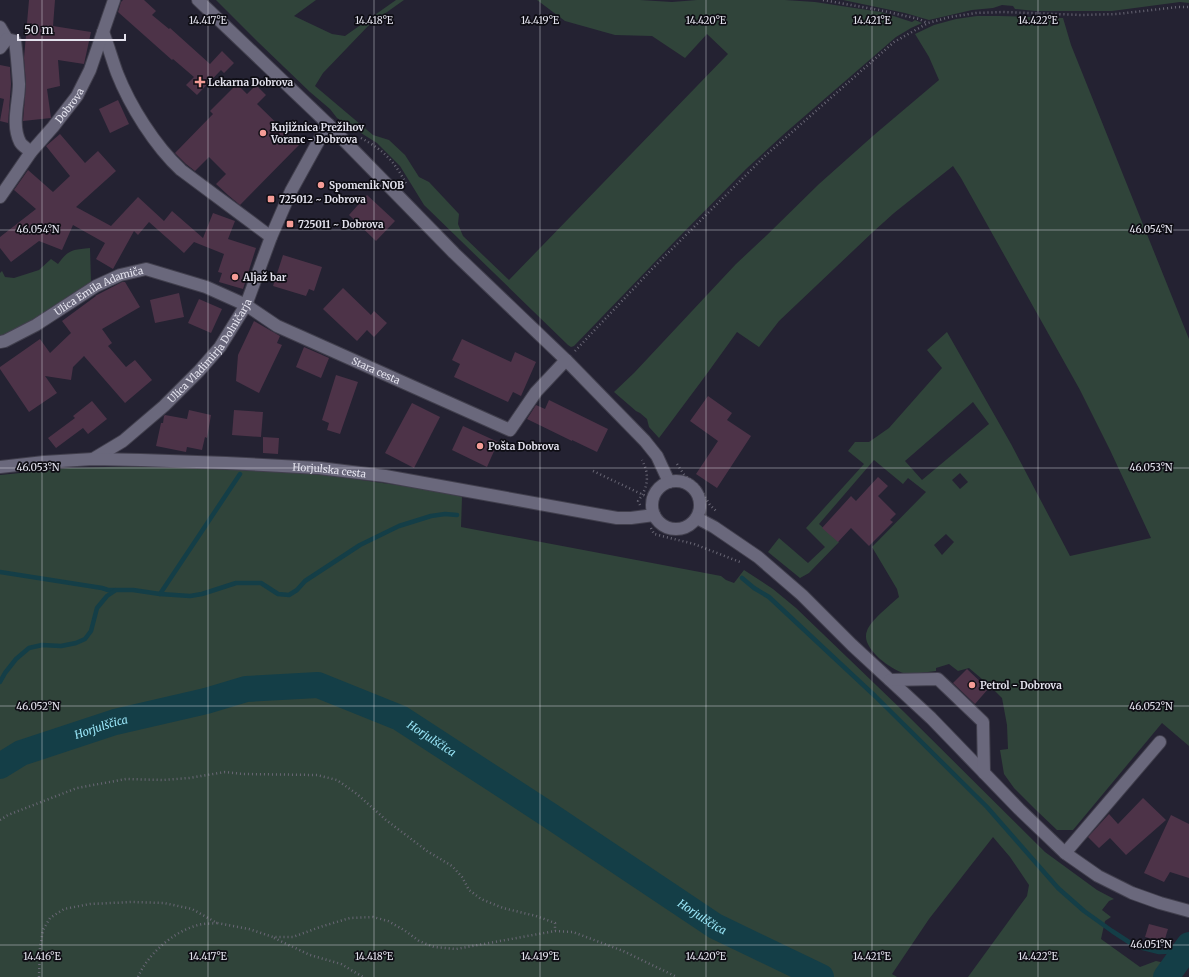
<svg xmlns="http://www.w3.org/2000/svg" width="1189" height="977" font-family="Merriweather,serif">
  <rect width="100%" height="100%" fill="#242232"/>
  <g fill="#30443a" fill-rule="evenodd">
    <polygon points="216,0 316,0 294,16 332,34 345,36 396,0 404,0 370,24 323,73 315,86 373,135 389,140 405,155 419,177 429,182 459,214 458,224 463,236 509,280 728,54 707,34 685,58 652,36 615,35 565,21 537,0 640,0 672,2 697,0 785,0 815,2 881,12 912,22 915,20 922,23 911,28 896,37 784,134 746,169 676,240 574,346 571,347 568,345 424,205 400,166 377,143 337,118 330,109 310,92 258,42"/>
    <polygon points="843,0 1189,0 1189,3 1180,2 1112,11 1035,11 1015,9 1013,6 1002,5 993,8 972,10 929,20 905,13"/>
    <path d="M977,16H999L1063,18L1071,45L1189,339V746L1162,723L1073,830H1057L1036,810L1014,788L1004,774L1000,750L1008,749L1007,725L1002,698L989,685L969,668L958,671L949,664L936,668V671L920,673L918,674C913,674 907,675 903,673C889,668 860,647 867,631C870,621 890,605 899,597L897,589L872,547L926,492L908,478L903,484L874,460L819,524L839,542L809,573L800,578L768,552L779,538L808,563L825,547L806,528L864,464L848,451L855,442H869L889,428L942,368L927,350L947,332L1011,444L1070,556L1151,538L1110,450L1080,390L961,178L953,166L894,213L874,231L779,321L759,347L737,332L706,375L659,438L649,427L647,419L640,413L636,411L614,392L634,373L736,264L767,235L819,184L874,135L939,80L929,57L915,34L934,25L956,19ZM973,402L989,424L922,480L905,461ZM960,473L968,482L960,489L952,480ZM946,534L954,542L942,555L934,545Z"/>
    <path d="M90,248L91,283L67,297L47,312L23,327L0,338V273L2,271L5,277L14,278L39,270L51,259L58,264C69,249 72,250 90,248Z"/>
    <polygon points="144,466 243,469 326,475 439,491 462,497 461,527 721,576 726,580 734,583 744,570 773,589 796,608 903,711 1045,852 1097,890 1114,899 1109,901 1102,910 1111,917 1105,921 1101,939 1140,967 1156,961 1165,963 1173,973 1173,977 968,977 1027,896 1029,885 1010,857 993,837 929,919 892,974 897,977 0,977 0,475 70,468"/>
  </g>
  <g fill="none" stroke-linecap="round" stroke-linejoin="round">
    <g stroke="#143e47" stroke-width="4.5">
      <polyline points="0,572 102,588 108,590 115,590"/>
      <polyline points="742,578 754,588 769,597 875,696 987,807 1058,888 1084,911 1112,931 1135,946 1159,952 1184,951"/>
      <polyline points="160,594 240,474"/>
      <polyline points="0,682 5,673 16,659 29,648 42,645 61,646 76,643 85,639 91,631 97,608 107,596 116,590 133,590 160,594 190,596 202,594 236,583 261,583 278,594 289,595 297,590 305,581 360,545 399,526 431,516 445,514 457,515"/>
    </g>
    <g stroke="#143e47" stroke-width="26">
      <path id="s1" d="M0,766L21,753L115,722L206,701L246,689L318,685L400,718L549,815L715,926L821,977"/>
      <polyline points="1166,977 1189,945"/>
    </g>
  </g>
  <g fill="#4d3348">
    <polygon points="29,0 55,0 53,26 91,32 84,64 58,60 60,86 47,89 51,118 23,121 26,84 24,58"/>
    <polygon points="123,0 144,0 156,11 152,15 169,29 170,28 210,64 222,51 234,63 224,73 221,70 197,95 186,85 194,77 173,59 172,60 118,12 121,2"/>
    <polygon points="0,65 10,67 11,84 8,123 0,121 4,99 0,98"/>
    <polygon points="237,84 247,94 256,85 266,95 257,104 299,145 240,205 228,195 216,184 226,174 209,157 195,171 186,164 175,153 213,114 210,111"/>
    <polygon points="118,100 129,124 110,133 99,109"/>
    <polygon points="60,134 85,163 98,151 116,171 76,207 111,226 138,197 164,221 172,211 203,238 213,213 235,221 228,239 256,248 243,289 219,282 222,273 218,272 224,254 194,242 184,253 149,222 138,235 134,231 113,269 96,259 105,243 73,225 62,250 39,241 11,262 0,248 0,237 36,209 14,190 28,170 53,192 70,176 46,146"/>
    <polygon points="367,195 395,221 376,241 349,215"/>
    <polygon points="283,255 322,267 314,291 309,289 306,296 273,286"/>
    <polygon points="122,282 125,282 140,307 102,329 112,343 108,346 126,367 135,360 152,380 125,403 84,356 73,367 71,380 45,376 57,393 29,412 0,369 0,367 40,339 50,353 71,333 62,321 96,296 95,296"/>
    <polygon points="343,288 371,315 374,311 387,323 374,337 367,330 357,341 323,309"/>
    <polygon points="179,293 184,317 155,323 150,300"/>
    <polygon points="199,299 222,309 211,333 188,323"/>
    <polygon points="254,321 280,336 277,343 282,345 259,393 236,381 238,355"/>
    <polygon points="462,339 511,362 515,352 536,362 521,396 513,392 508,402 454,377 460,364 452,360"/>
    <polygon points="304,347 329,358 321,378 296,367"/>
    <polygon points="336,375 358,382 340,434 327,430 329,423 322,420"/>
    <polygon points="708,396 732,413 727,420 751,436 717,488 696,474 718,441 690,421"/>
    <polygon points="549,400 608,429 597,452 572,440 572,441 527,419 536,405 545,409"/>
    <polygon points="92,401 107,419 88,434 83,428 56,448 48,438 75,418 73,416"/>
    <polygon points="412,403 440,417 414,468 385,453"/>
    <polygon points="189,410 211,415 207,438 205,437 202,450 187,447 186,452 156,446 161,423 163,423 164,416 165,415 187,419"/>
    <polygon points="234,410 263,412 261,437 232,435"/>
    <polygon points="463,426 498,442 487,467 452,450"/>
    <polygon points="263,437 279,438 278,454 263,453"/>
    <polygon points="878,477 888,486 878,496 896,514 890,520 893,522 869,546 851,528 838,542 822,528 851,496 856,501"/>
    <polygon points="967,669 988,689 975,704 953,683"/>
    <polygon points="1143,798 1166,820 1126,855 1110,838 1099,848 1088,837 1109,814 1118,824"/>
    <polygon points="1171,815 1189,824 1189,878 1170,872 1164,882 1144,873"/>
    <polygon points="1149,924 1168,929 1164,942 1145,937"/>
  </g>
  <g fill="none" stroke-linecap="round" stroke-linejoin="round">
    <defs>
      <g id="minor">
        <polyline points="198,0 328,124 454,253 566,360 645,441 657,456 669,482"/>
        <polyline points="0,27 7,39"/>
        <path d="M103,32C108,45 112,59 117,73C130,106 155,146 181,170L271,237"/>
        <path d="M0,48L7,39L15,41C17,55 18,70 19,84C19,102 11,124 20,142C22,146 28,149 31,152"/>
        <path id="s2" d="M0,197L31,152L53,127L77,96L90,70L114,0"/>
        <path id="s3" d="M0,342L5,341L36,325L96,286L120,275L146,269L206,287L246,305L277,326L510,430L536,392L566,360"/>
        <path id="s4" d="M93,459L123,441L164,406L199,371L220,347L246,305L271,237L291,191L328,124"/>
        <path id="s5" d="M0,467L44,462L93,459L141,460L226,463L319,468L385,476L617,518H631L654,515"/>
        <circle cx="676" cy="505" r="24"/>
        <polyline points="697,518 714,527 758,557 802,595 852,645 931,718 1019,809 1065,853 1098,876 1132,893 1160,903 1189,911"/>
        <polyline points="890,680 938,679 983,722 984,773"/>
        <polyline points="1065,853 1160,742"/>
      </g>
    </defs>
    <use href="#minor" stroke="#413f4d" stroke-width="14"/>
    <g stroke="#696775" stroke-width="2.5" stroke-dasharray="1 3" stroke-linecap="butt">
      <polyline points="823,0 879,10 919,19 927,23"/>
      <path d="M361,138C385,151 394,161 407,185"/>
      <polyline points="575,351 653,268 765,156 894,42 928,23 950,17 976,13 1003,12 1082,15 1117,14 1178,7 1189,7"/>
      <polyline points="677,464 685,476 695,483 700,489 710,505 717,512"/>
      <polyline points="593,471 652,499"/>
      <path d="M640,505L638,501C648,488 650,475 642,460"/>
      <polyline points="651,528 654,534 694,544 740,562"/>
      <polyline points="0,820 8,815 77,788 126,779 163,780 189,778 225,772 243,774 317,775 337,780 357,794 386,820 427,851 452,866 462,877 469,890 481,899 503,908 536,916 555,923 555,931"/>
      <polyline points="274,938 310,955 341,964 363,977"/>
      <polyline points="39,977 40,948 43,930 50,918 64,909 90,904 132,902 164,903 192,909 217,923 249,929 273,937 293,937 320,927 350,918 373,917 388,921 404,930 419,941 434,947 456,949 555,931 573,932 623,951 677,977"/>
      <path d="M138,977C148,954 172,933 195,926C202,923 210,924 217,923"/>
    </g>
    <use href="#minor" stroke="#6a687c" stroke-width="12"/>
  </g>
  <path fill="none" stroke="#e4e3ee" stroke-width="1" stroke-opacity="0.45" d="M42,0V977M208,0V977M374,0V977M540,0V977M706,0V977M872,0V977M1038,0V977M0,230H1189M0,468H1189M0,706H1189M0,945H1189"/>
  <g fill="#f59c96" stroke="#0e0d14" stroke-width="1.5">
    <path d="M198 76h4v4h4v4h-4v4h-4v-4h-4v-4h4z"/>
    <circle cx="263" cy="133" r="4"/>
    <circle cx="321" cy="185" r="4"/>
    <rect x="267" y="195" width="8" height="8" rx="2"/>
    <rect x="286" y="220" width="8" height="8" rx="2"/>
    <circle cx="235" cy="277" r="4"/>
    <circle cx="480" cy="446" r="4"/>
    <circle cx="972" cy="685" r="4"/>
  </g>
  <g text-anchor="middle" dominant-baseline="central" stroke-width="3.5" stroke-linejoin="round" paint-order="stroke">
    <g font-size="10" font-weight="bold" fill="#e4e3ee" stroke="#0e0d14" text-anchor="start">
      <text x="208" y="82">Lekarna Dobrova</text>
      <text x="271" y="127">Knjižnica Prežihov<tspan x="271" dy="12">Voranc - Dobrova</tspan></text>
      <text x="329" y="185">Spomenik NOB</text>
      <text x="279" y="199">725012 ~ Dobrova</text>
      <text x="298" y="224">725011 ~ Dobrova</text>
      <text x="243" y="277">Aljaž bar</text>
      <text x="488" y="446">Pošta Dobrova</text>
      <text x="980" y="685">Petrol - Dobrova</text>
    </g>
    <g font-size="10" fill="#e4e3ee" stroke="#0e0d14">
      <text stroke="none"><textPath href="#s2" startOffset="115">Dobrova</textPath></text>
      <text stroke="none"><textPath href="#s3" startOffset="112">Ulica Emila Adamiča</textPath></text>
      <text stroke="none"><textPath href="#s4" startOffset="161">Ulica Vladimirja Dolničarja</textPath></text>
      <text stroke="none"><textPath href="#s3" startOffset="417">Stara cesta</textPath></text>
      <text stroke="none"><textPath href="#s5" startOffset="330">Horjulska cesta</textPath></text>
    </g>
    <g font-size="11" font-style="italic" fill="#99e5f7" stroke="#0e0d14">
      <text stroke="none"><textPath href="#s1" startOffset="109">Horjulščica</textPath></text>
      <text stroke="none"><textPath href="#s1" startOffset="457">Horjulščica</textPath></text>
      <text stroke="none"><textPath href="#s1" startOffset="781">Horjulščica</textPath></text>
    </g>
  </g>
  <g font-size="10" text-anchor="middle" fill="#e4e3ee" stroke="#0e0d14" stroke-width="3.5" stroke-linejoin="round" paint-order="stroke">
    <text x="208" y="24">14.417°E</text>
    <text x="374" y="24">14.418°E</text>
    <text x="540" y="24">14.419°E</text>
    <text x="706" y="24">14.420°E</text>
    <text x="872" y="24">14.421°E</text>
    <text x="1038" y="24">14.422°E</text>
    <text x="38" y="233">46.054°N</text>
    <text x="1151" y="233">46.054°N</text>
    <text x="38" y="471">46.053°N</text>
    <text x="1151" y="471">46.053°N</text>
    <text x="38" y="710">46.052°N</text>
    <text x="1151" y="710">46.052°N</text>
    <text x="1151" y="948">46.051°N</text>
    <text x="42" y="960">14.416°E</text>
    <text x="208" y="960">14.417°E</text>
    <text x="374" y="960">14.418°E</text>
    <text x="540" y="960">14.419°E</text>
    <text x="706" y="960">14.420°E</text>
    <text x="872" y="960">14.421°E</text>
    <text x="1038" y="960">14.422°E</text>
  </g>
  <path d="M18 34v6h107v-6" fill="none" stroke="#e4e3ee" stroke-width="2"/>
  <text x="24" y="34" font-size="12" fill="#e4e3ee" stroke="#0e0d14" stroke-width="3" paint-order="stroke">50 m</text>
</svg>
